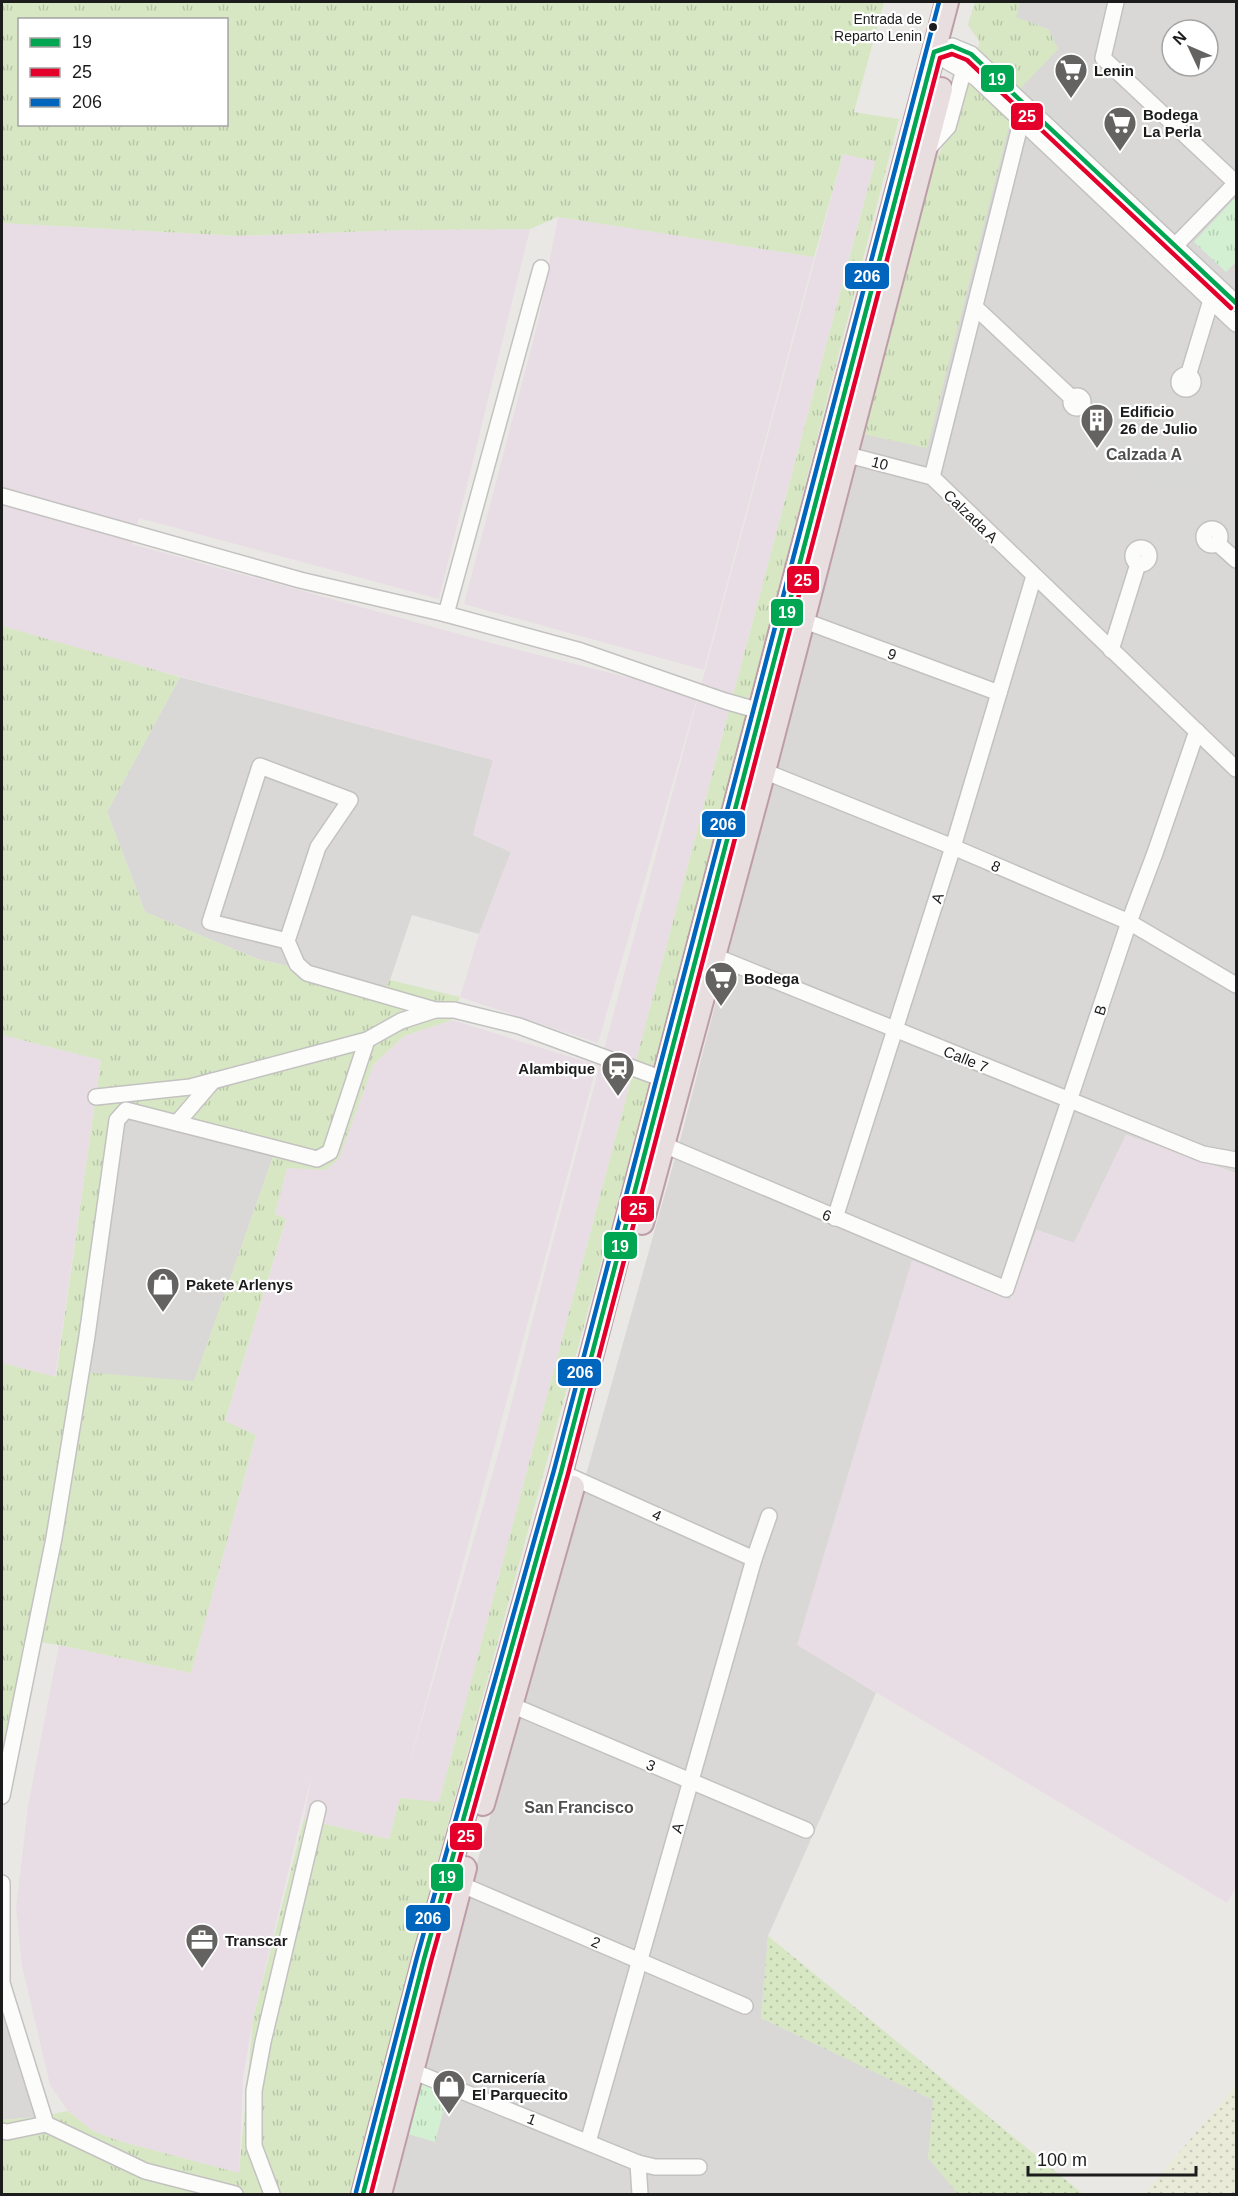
<svg xmlns="http://www.w3.org/2000/svg" width="1238" height="2196" font-family="Arial,sans-serif">
  <defs>
    <pattern id="farmland-dots" width="8" height="8" patternUnits="userSpaceOnUse" patternTransform="scale(1.5)"><rect width="8" height="8" fill="#e9ead8"/><path d="M2 2h.1M6 6h.1" fill="none" stroke="#c7c8b9" stroke-width="1.8" stroke-linecap="round"/></pattern>
    <pattern id="grass-tufts" width="24" height="20" patternUnits="userSpaceOnUse" patternTransform="scale(1.5)"><rect width="24" height="20" fill="#d7e7c4"/><path d="M3 7l-1-3M5 7V3M7 7l1-3M15 17l-1-3M17 17v-4M19 17l1-3" fill="none" stroke="#b8c6a8"/></pattern>
    <pattern id="park-tufts" width="24" height="20" patternUnits="userSpaceOnUse" patternTransform="scale(1.5)"><rect width="24" height="20" fill="#d3f0d2"/><path d="M3 7l-1-3M5 7V3M7 7l1-3M15 17l-1-3M17 17v-4M19 17l1-3" fill="none" stroke="#b5cdb4"/></pattern>
    <pattern id="garden-dots" width="8" height="8" patternUnits="userSpaceOnUse" patternTransform="scale(1.5)"><rect width="8" height="8" fill="#d7e7c4"/><path d="M2 2h.1M6 6h.1" fill="none" stroke="#b8c6a8" stroke-width="1.8" stroke-linecap="round"/></pattern>
  </defs>
  <rect width="100%" height="100%" fill="#eae8e5"/>
  <g fill="#d9d8d6" fill-rule="evenodd">
    <path d="M975,2H1236V1173L1126,1135L1074,1243L1037,1230L1010,1300L797,1644L876,1693L768,1936L761,2018L934,2100L928,2158L959,2194H389L470,1888L682,1133L933,164L952,131L980,42L968,25ZM1172,30H1208V66H1172Z"/>
    <polygon points="180,677 493,760 473,835 511,852 479,934 412,915 390,980 385,988 257,959 145,912 107,812"/>
    <polygon points="126,1117 274,1154 194,1382 82,1373"/>
    <polygon points="2,1999 5,2022 36,2117 2,2120"/>
  </g>
  <g fill="#e8dde4">
    <polygon points="843,154 875,160 439,1802 400,1798 389,1839 304,1819 311,1777 253,2019 243,2078 239,2173 119,2141 93,2131 68,2111 50,2085 22,1966 16,1908 28,1806 59,1645 191,1673 256,1436 225,1422 286,1220 275,1214 287,1167 325,1170 338,1159 373,1065 404,1036 452,1020 597,1065 407,1772 501,1444 548,1259"/>
    <polygon points="558,217 814,257 704,670 464,604 538,322"/>
    <polygon points="2,223 238,236 401,230 530,229 439,599 139,518 132,544 495,644 698,695 598,1043 460,997 479,934 511,852 473,835 493,760 100,655 2,626"/>
    <polygon points="2,1035 101,1060 55,1378 2,1363"/>
    <polygon points="1126,1135 1236,1173 1236,1887 1227,1903 797,1645 912,1260 1010,1300 1037,1230 1074,1243"/>
  </g>
  <g fill="#d8d8d6">
    <polygon points="1041,95 1108,158 1095,171 1029,108"/>
    <polygon points="1104,395 1183,467 1202,465 1204,487 1157,492 1078,414 1094,397"/>
  </g>
  <polygon fill="url(#farmland-dots)" points="1236,2085 1236,2194 1144,2194"/>
  <g fill="url(#grass-tufts)" fill-rule="evenodd">
    <path d="M2,2H884L854,112L899,119L674,996L404,1985L351,2194H2V2120L36,2117L68,2111L93,2131L119,2141L239,2173L253,2019L304,1819L389,1839L400,1798L439,1802L875,161L843,154L814,257L558,217L530,229L401,230L238,236L2,223ZM20,20H226V124H20Z"/>
    <polygon points="975,2 1020,2 1016,17 1048,29 1058,49 1018,91 927,448 862,434 933,164 952,131 980,42 968,25"/>
    <path d="M2,626L180,677L107,812L145,912L257,959L385,987L390,980L460,997L452,1020L404,1036L373,1065L339,1159L325,1170L287,1168L275,1214L286,1219L225,1421L256,1435L191,1673L59,1645L24,1640L2,1767V1363L56,1377L101,1060L2,1035ZM126,1117L274,1154L194,1381L83,1372Z"/>
  </g>
  <g fill="url(#park-tufts)">
    <polygon points="1234,199 1236,201 1236,262 1226,272 1194,242"/>
    <polygon points="423,2080 449,2091 435,2142 408,2134"/>
  </g>
  <polygon fill="url(#garden-dots)" points="768,1936 1083,2194 958,2194 928,2158 933,2100 761,2018"/>
  <g fill="none" stroke-linecap="round" stroke-linejoin="round">
    <defs>
      <g id="minor">
        <polyline points="1116,2 1103,58 1236,183"/>
        <polyline points="934,52 948,62 976,78 1236,324"/>
        <polyline points="934,52 952,46 971,54 1236,303"/>
        <polyline points="927,150 948,127 966,62"/>
        <polyline points="1169,252 1236,183"/>
        <polyline points="975,307 1073,399"/>
        <circle cx="1186" cy="382" r="7"/>
        <polyline points="1188,376 1211,300"/>
        <circle cx="1077" cy="402" r="6"/>
        <polyline points="837,452 932,477 1236,769"/>
        <polyline points="932,477 1023,114"/>
        <polyline points="2,496 300,580 446,614 581,651 725,701 767,713"/>
        <circle cx="1212" cy="537" r="8"/>
        <polyline points="1217,543 1236,560"/>
        <circle cx="1141" cy="556" r="8"/>
        <polyline points="446,614 541,268"/>
        <polyline points="794,617 999,693"/>
        <polyline points="1111,650 1138,564"/>
        <polyline points="756,768 953,847 1129,922 1236,985"/>
        <polyline points="287,941 210,922 260,766 350,800 318,847 287,941 297,964 307,973 435,1010"/>
        <polyline points="707,953 1203,1154 1236,1160"/>
        <polyline points="96,1097 190,1087 367,1040 401,1021 435,1010 454,1010 519,1026 671,1082"/>
        <polyline points="177,1123 213,1081"/>
        <polyline points="657,1142 1006,1289 1129,922 1155,853 1197,731"/>
        <polyline points="835,1218 953,847 1034,576"/>
        <polyline points="565,1474 754,1559"/>
        <polyline points="502,1701 806,1830"/>
        <polyline points="2,1796 54,1538 87,1336 117,1120 126,1110 317,1159 330,1152 367,1040"/>
        <polyline points="453,1881 745,2006"/>
        <polyline points="2,1883 2,1983 46,2124 145,2171 235,2194"/>
        <polyline points="405,2068 638,2163 655,2167 699,2167"/>
        <polyline points="2,2131 7,2132 46,2124"/>
        <polyline points="588,2142 754,1559 769,1516"/>
        <polyline points="638,2163 640,2194"/>
        <polyline points="272,2194 254,2146 254,2091 263,2042 318,1809"/>
      </g>
      <g id="highway">
        <polyline points="642,1223 764,771 941,89"/>
        <polyline points="483,1804 573,1487"/>
        <polyline points="363,2194 424,1959 561,1472 785,614 947,2"/>
        <polyline points="380,2194 465,1868"/>
      </g>
    </defs>
    <use href="#minor" stroke="#c3c2c1" stroke-width="18"/>
    <use href="#highway" stroke="#bd9da7" stroke-width="26"/>
    <use href="#minor" stroke="#fcfcfb" stroke-width="15"/>
    <use href="#highway" stroke="#e8dedf" stroke-width="22"/>
    <defs>
      <polyline id="bus-1" points="363,2194 424,1959 561,1472 934,52 952,46 971,54 1236,303"/>
      <polyline id="bus-2" points="371,2194 431,1961 568,1474 940,58 952,54 967,60 1231,308"/>
      <polyline id="bus-3" points="356,2192 417,1957 554,1470 939,2"/>
    </defs>
    <use href="#bus-1" stroke="#fff" stroke-width="9"/>
    <use href="#bus-2" stroke="#fff" stroke-width="9"/>
    <use href="#bus-3" stroke="#fff" stroke-width="9"/>
    <use href="#bus-1" stroke="#00a651" stroke-width="4.5"/>
    <use href="#bus-2" stroke="#e4002b" stroke-width="4.5"/>
    <use href="#bus-3" stroke="#0065bd" stroke-width="4.5"/>
  </g>
  <defs>
    <symbol id="supermarket-pin" viewBox="-11 -11 22 30"><path d="M0 17L-7.5 6A9.5 9.5 0 1 1 7.5 6Z" fill="#646362" stroke="#fff"/><path d="M-6-5.5h2.5l.6 2H6L4.5 2H-2.5L-4.4-4H-6ZM-1.5 3.2a1.3 1.3 0 1 0 .1 0ZM3 3.2a1.3 1.3 0 1 0 .1 0Z" fill="#fff"/></symbol>
    <symbol id="building-pin" viewBox="-11 -11 22 30"><path d="M0 17L-7.5 6A9.5 9.5 0 1 1 7.5 6Z" fill="#646362" stroke="#fff"/><path d="M-4-6H4V6H1V3H-1V6H-4ZM-2.5-4.3h1.7v1.8h-1.7ZM.8-4.3h1.7v1.8H.8ZM-2.5-1h1.7V.8h-1.7ZM.8-1h1.7V.8H.8Z" fill="#fff"/></symbol>
    <symbol id="station-pin" viewBox="-11 -11 22 30"><path d="M0 17L-7.5 6A9.5 9.5 0 1 1 7.5 6Z" fill="#646362" stroke="#fff"/><path d="M-3-6H3Q5-6 5-4V2Q5 4 3 4L4.5 6H3L1.5 4h-3L-3 6H-4.5L-3 4Q-5 4-5 2V-4Q-5-6-3-6ZM-3.5-4v3h7v-3ZM-3.5 1v1.5H-2V1ZM2 1v1.5H3.5V1Z" fill="#fff"/></symbol>
    <symbol id="shop-pin" viewBox="-11 -11 22 30"><path d="M0 17L-7.5 6A9.5 9.5 0 1 1 7.5 6Z" fill="#646362" stroke="#fff"/><path d="M-5-2.5h2.3a2.7 3.5 0 0 1 5.4 0H5L5.5 6h-11ZM-1.5-2.5h3a1.5 2.3 0 0 0-3 0Z" fill="#fff"/></symbol>
    <symbol id="office-pin" viewBox="-11 -11 22 30"><path d="M0 17L-7.5 6A9.5 9.5 0 1 1 7.5 6Z" fill="#646362" stroke="#fff"/><path d="M-6-3h4V-5.5h4V-3h4V5H-6ZM-1-4.5V-3h2v-1.5ZM-6 0V1H6V0Z" fill="#fff"/></symbol>
  </defs>
  <g fill-rule="evenodd">
    <use href="#supermarket-pin" x="1052" y="51" width="38" height="52"/>
    <use href="#supermarket-pin" x="1101" y="104" width="38" height="52"/>
    <use href="#building-pin" x="1078" y="401" width="38" height="52"/>
    <use href="#supermarket-pin" x="702" y="959" width="38" height="52"/>
    <use href="#station-pin" x="599" y="1049" width="38" height="52"/>
    <use href="#shop-pin" x="144" y="1265" width="38" height="52"/>
    <use href="#office-pin" x="183" y="1921" width="38" height="52"/>
    <use href="#shop-pin" x="430" y="2067" width="38" height="52"/>
  </g>
  <circle fill="#1c1c1c" stroke="#fff" stroke-width="2" cx="933" cy="27" r="5"/>
  <g text-anchor="middle" dominant-baseline="central" stroke-width="4.5" stroke-linejoin="round" paint-order="stroke">
    <g font-size="14" fill="#1c1c1c" stroke="#fff" text-anchor="end">
      <text x="922" y="19">Entrada de<tspan x="922" dy="17">Reparto Lenin</tspan></text>
    </g>
    <g font-size="15" font-weight="bold" fill="#1c1c1c" stroke="#fff" text-anchor="start">
      <text x="1094" y="70">Lenin</text>
      <text x="1143" y="114">Bodega<tspan x="1143" dy="17">La Perla</tspan></text>
      <text x="1120" y="411">Edificio<tspan x="1120" dy="17">26 de Julio</tspan></text>
      <text x="744" y="978">Bodega</text>
      <text x="595" y="1068" text-anchor="end">Alambique</text>
      <text x="186" y="1284">Pakete Arlenys</text>
      <text x="225" y="1940">Transcar</text>
      <text x="472" y="2077">Carnicería<tspan x="472" dy="17">El Parquecito</tspan></text>
    </g>
    <g font-size="15" fill="#1c1c1c" stroke="#fff">
      <text transform="translate(880 463) rotate(15)">10</text>
      <text transform="translate(971 516) rotate(44)">Calzada A</text>
      <text transform="translate(892 654) rotate(20)">9</text>
      <text transform="translate(996 866) rotate(23)">8</text>
      <text transform="translate(937 898) rotate(-72)">A</text>
      <text transform="translate(1100 1010) rotate(-72)">B</text>
      <text transform="translate(966 1059) rotate(22)">Calle 7</text>
      <text transform="translate(827 1215) rotate(23)">6</text>
      <text transform="translate(657 1515) rotate(24)">4</text>
      <text transform="translate(651 1765) rotate(23)">3</text>
      <text transform="translate(677 1828) rotate(-74)">A</text>
      <text transform="translate(596 1942) rotate(23)">2</text>
      <text transform="translate(532 2119) rotate(22)">1</text>
    </g>
    <g font-size="16" font-weight="bold" fill="#4f4f4f" stroke="#fff">
      <text x="1144" y="454">Calzada A</text>
      <text x="579" y="1807">San Francisco</text>
    </g>
  </g>
  <g stroke="#fff" stroke-width="2">
    <rect x="980" y="64" width="35" height="29" rx="6" fill="#00a651"/>
    <rect x="1010" y="102" width="34" height="29" rx="6" fill="#e4002b"/>
    <rect x="844" y="262" width="46" height="28" rx="6" fill="#0065bd"/>
    <rect x="786" y="565" width="34" height="29" rx="6" fill="#e4002b"/>
    <rect x="770" y="598" width="34" height="29" rx="6" fill="#00a651"/>
    <rect x="701" y="810" width="45" height="28" rx="6" fill="#0065bd"/>
    <rect x="620" y="1195" width="35" height="28" rx="6" fill="#e4002b"/>
    <rect x="603" y="1231" width="35" height="29" rx="6" fill="#00a651"/>
    <rect x="557" y="1358" width="45" height="29" rx="6" fill="#0065bd"/>
    <rect x="449" y="1822" width="34" height="29" rx="6" fill="#e4002b"/>
    <rect x="430" y="1863" width="34" height="29" rx="6" fill="#00a651"/>
    <rect x="405" y="1904" width="46" height="28" rx="6" fill="#0065bd"/>
  </g>
  <g font-size="16" text-anchor="middle" font-weight="bold" fill="#fff">
    <text x="997" y="85">19</text>
    <text x="1027" y="122">25</text>
    <text x="867" y="282">206</text>
    <text x="803" y="586">25</text>
    <text x="787" y="618">19</text>
    <text x="723" y="830">206</text>
    <text x="638" y="1215">25</text>
    <text x="620" y="1252">19</text>
    <text x="580" y="1378">206</text>
    <text x="466" y="1842">25</text>
    <text x="447" y="1883">19</text>
    <text x="428" y="1924">206</text>
  </g>
  <rect width="1238" height="2196" fill="none" stroke="#1c1c1c" stroke-width="6"/>
  <rect x="18" y="18" width="210" height="108" fill="#ffffff" stroke="#a4a4a4" stroke-width="1.5"/>
  <rect x="30" y="38" width="30" height="9" fill="#00a651" stroke="#a4a4a4" stroke-width="1.5"/>
  <text x="72" y="48" font-size="18" fill="#1c1c1c">19</text>
  <rect x="30" y="68" width="30" height="9" fill="#e4002b" stroke="#a4a4a4" stroke-width="1.5"/>
  <text x="72" y="78" font-size="18" fill="#1c1c1c">25</text>
  <rect x="30" y="98" width="30" height="9" fill="#0065bd" stroke="#a4a4a4" stroke-width="1.5"/>
  <text x="72" y="108" font-size="18" fill="#1c1c1c">206</text>
  <g transform="translate(1190 48) rotate(314)"><circle r="28" fill="#ffffff" stroke="#a4a4a4" stroke-width="1.5"/>
  <path d="M0-4.5L10 22L0 15L-10 22Z" fill="#646362"/>
  <text y="-9" font-size="16" font-weight="bold" text-anchor="middle" fill="#1c1c1c">N</text>
  </g>
  <path d="M1028 2166v9h168v-9" fill="none" stroke="#1c1c1c" stroke-width="3"/>
  <text x="1037" y="2166" font-size="18" fill="#1c1c1c" stroke="#ffffff" stroke-width="4.5" paint-order="stroke">100 m</text>
</svg>
